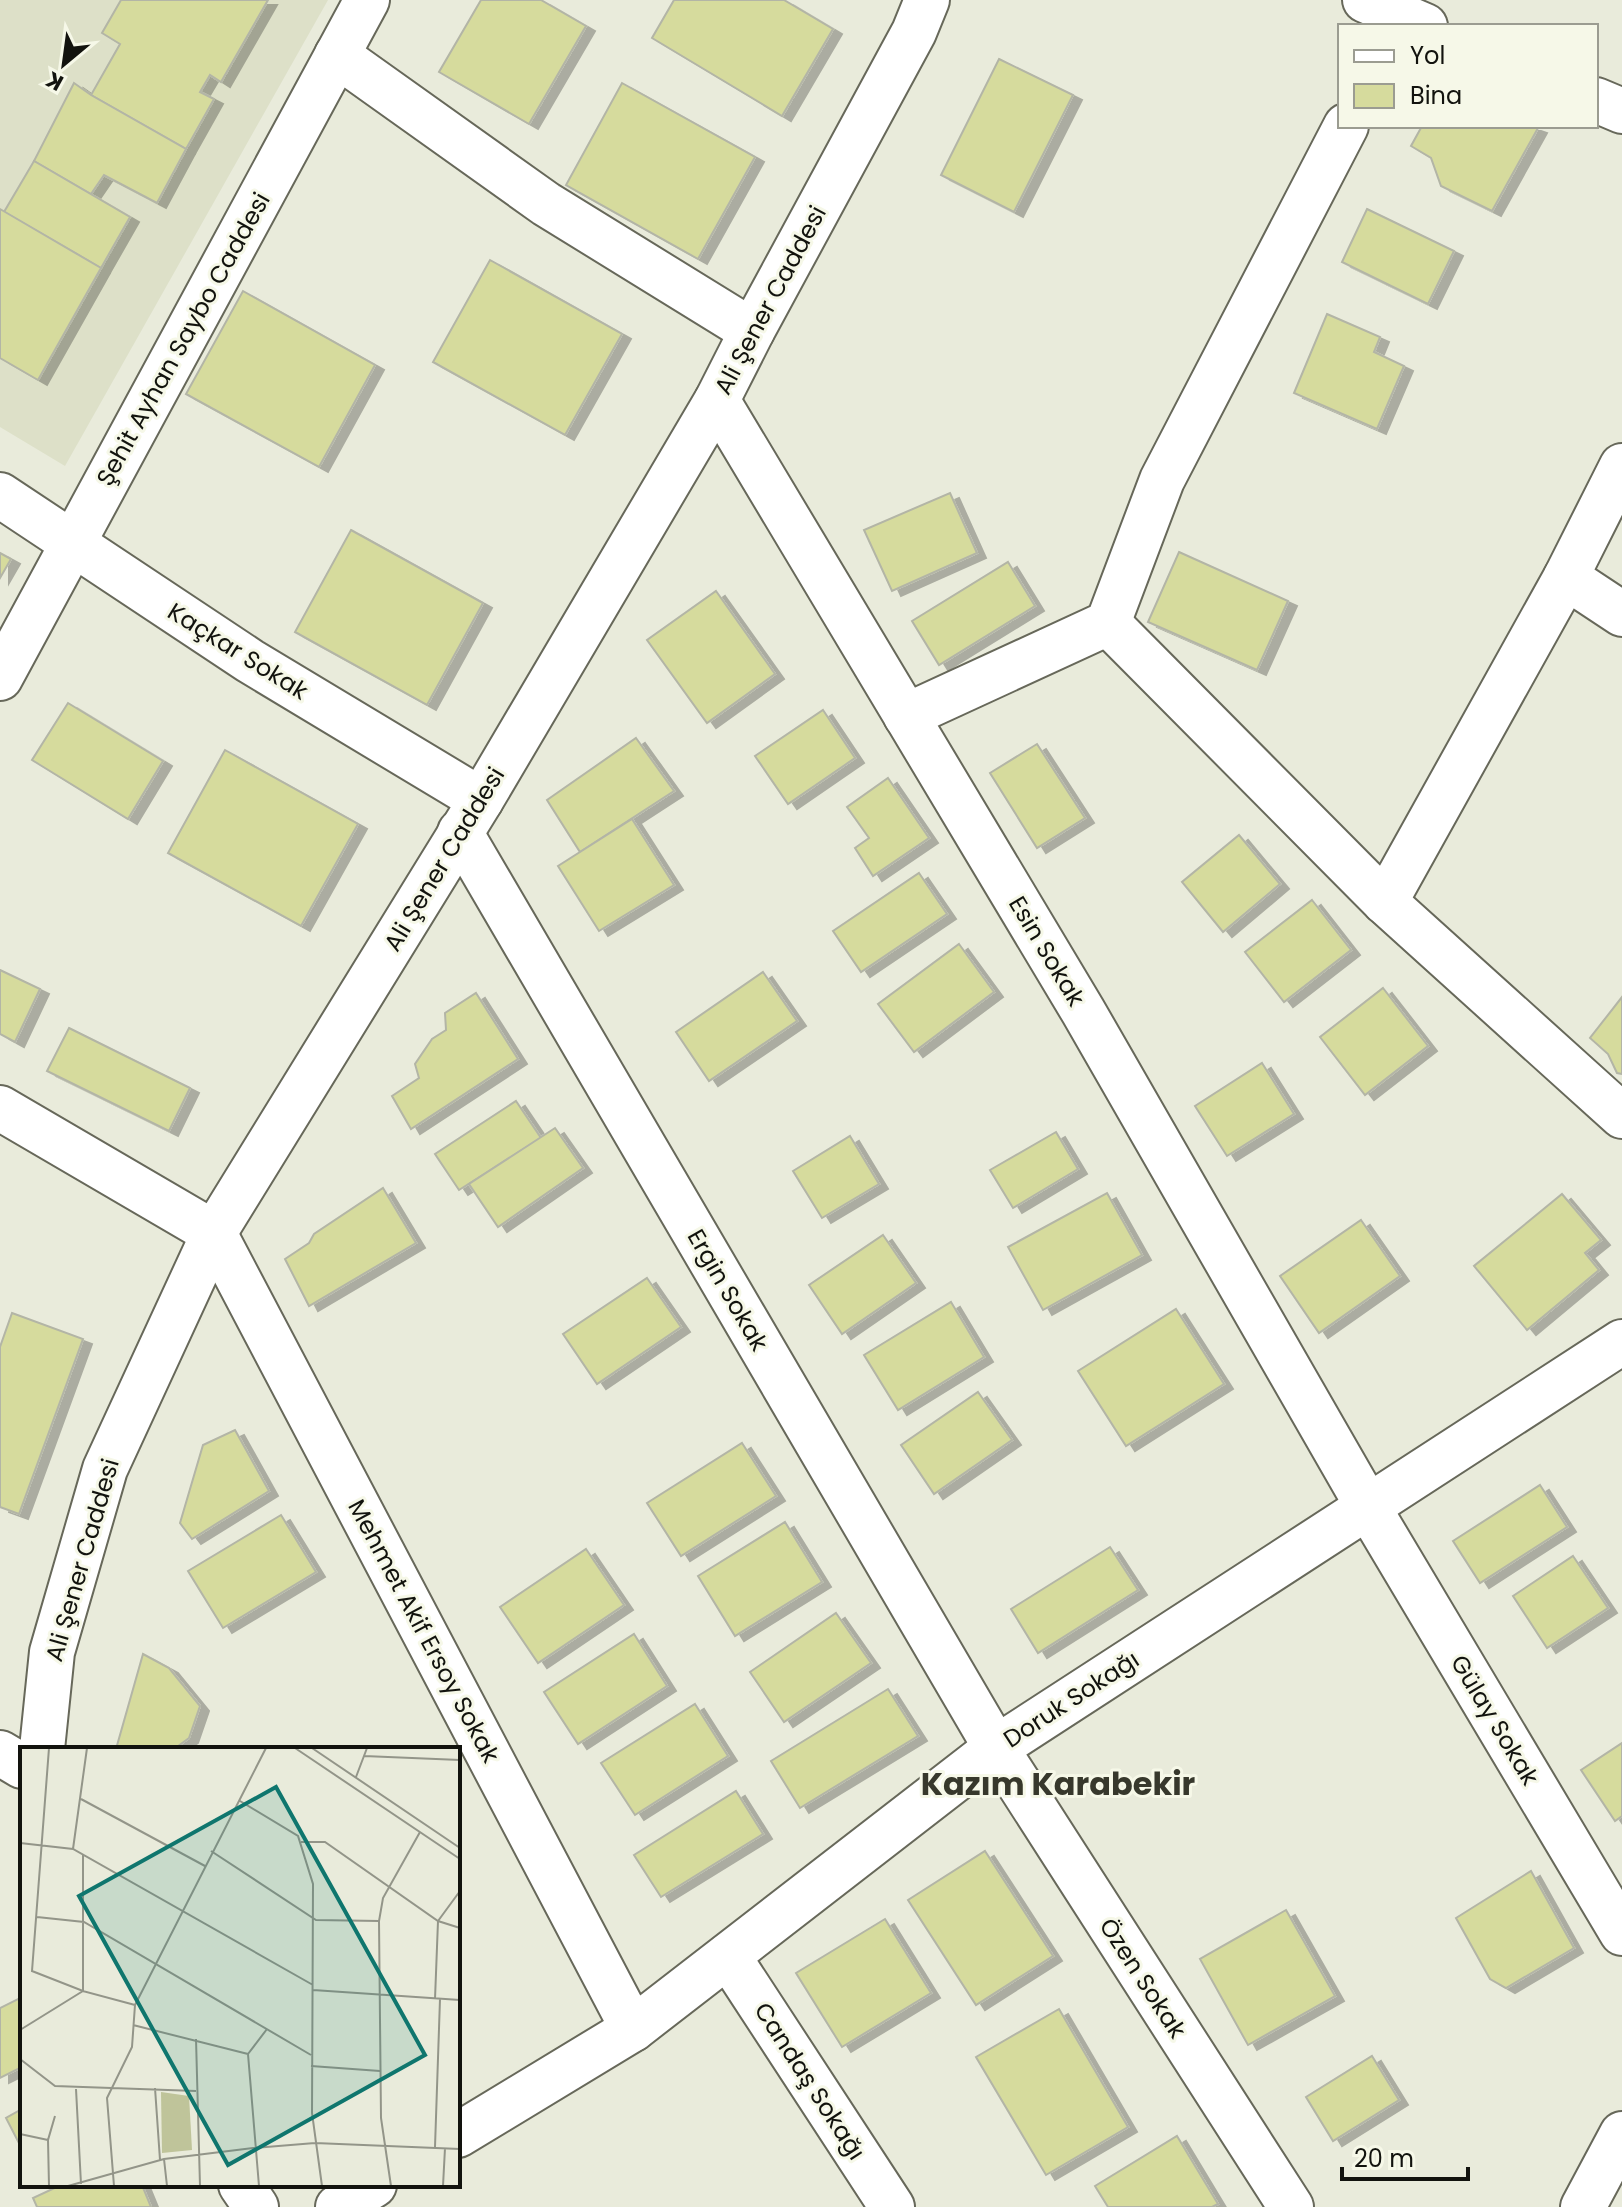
<svg xmlns="http://www.w3.org/2000/svg" width="1622" height="2207" font-family="Poppins,sans-serif">
  <defs>
    <filter id="shadow"><feDropShadow dx="9" dy="5" stdDeviation="0" flood-color="#0004"/></filter>
  </defs>
  <rect width="100%" height="100%" fill="#e9ebdb"/>
  <polygon fill="#dde0c8" points="0,0 328,0 65,466 0,427"/>
  <g fill="#d6db9d" stroke="#b3b5a6" stroke-width="2" filter="url(#shadow)">
    <polygon points="121,0 268,0 221,82 210,75 200,92 214,99 186,149 91,95 120,44 102,33"/>
    <polygon points="481,0 541,0 586,26 529,124 439,72"/>
    <polygon points="674,0 784,0 833,29 782,116 652,38"/>
    <polygon points="999,59 1073,95 1014,212 941,175"/>
    <polygon points="74,83 91,95 186,149 157,203 104,175 91,194 34,161"/>
    <polygon points="622,83 755,157 698,259 566,185"/>
    <polygon points="1422,126 1532,126 1538,128 1492,211 1441,186 1431,158 1411,146"/>
    <polygon points="34,161 130,217 101,268 4,212"/>
    <polygon points="0,209 101,268 38,380 0,358"/>
    <polygon points="1367,209 1454,251 1428,304 1342,262"/>
    <polygon points="490,260 622,334 565,435 433,362"/>
    <polygon points="243,291 375,365 319,467 186,394"/>
    <polygon points="1327,314 1380,337 1374,352 1404,366 1377,429 1294,393"/>
    <polygon points="950,493 977,553 892,591 864,530"/>
    <polygon points="351,530 483,603 427,705 295,632"/>
    <polygon points="1179,552 1288,601 1257,670 1148,622"/>
    <polygon points="0,553 11,559 0,578"/>
    <polygon points="1008,562 1035,606 939,665 912,621"/>
    <polygon points="716,591 775,674 707,723 647,640"/>
    <polygon points="68,703 163,761 128,819 32,760"/>
    <polygon points="823,710 855,758 788,804 755,756"/>
    <polygon points="636,738 674,791 580,852 547,800"/>
    <polygon points="1037,744 1085,818 1037,848 990,773"/>
    <polygon points="225,750 358,824 301,926 168,853"/>
    <polygon points="888,778 929,838 873,876 855,848 869,838 847,807"/>
    <polygon points="632,819 674,885 599,931 558,866"/>
    <polygon points="1239,835 1280,884 1223,932 1182,882"/>
    <polygon points="919,873 947,914 861,972 833,931"/>
    <polygon points="1312,900 1351,950 1284,1002 1245,952"/>
    <polygon points="959,944 994,992 914,1052 878,1004"/>
    <polygon points="0,970 40,989 15,1042 0,1034"/>
    <polygon points="763,972 797,1021 709,1081 676,1032"/>
    <polygon points="1383,988 1428,1046 1365,1095 1320,1037"/>
    <polygon points="476,993 518,1059 411,1129 392,1096 419,1078 415,1064 432,1039 446,1030 445,1013"/>
    <polygon points="1622,997 1622,1074 1617,1073 1608,1054 1590,1038"/>
    <polygon points="69,1028 190,1088 169,1131 47,1071"/>
    <polygon points="1262,1063 1294,1114 1227,1156 1195,1106"/>
    <polygon points="516,1101 541,1138 459,1190 435,1154"/>
    <polygon points="555,1128 583,1168 498,1227 469,1184"/>
    <polygon points="1056,1132 1078,1169 1013,1208 990,1170"/>
    <polygon points="850,1136 879,1184 822,1218 793,1171"/>
    <polygon points="383,1188 416,1243 309,1306 285,1259 309,1243 314,1234"/>
    <polygon points="1107,1193 1142,1255 1043,1310 1008,1247"/>
    <polygon points="1562,1194 1601,1240 1585,1253 1599,1270 1527,1330 1474,1266"/>
    <polygon points="1361,1220 1400,1276 1319,1333 1280,1276"/>
    <polygon points="883,1235 916,1283 842,1334 809,1285"/>
    <polygon points="647,1278 681,1327 597,1384 563,1334"/>
    <polygon points="951,1302 984,1357 898,1410 864,1355"/>
    <polygon points="1176,1309 1224,1384 1126,1446 1078,1371"/>
    <polygon points="12,1313 83,1339 19,1514 0,1507 0,1347"/>
    <polygon points="978,1392 1012,1440 934,1494 901,1445"/>
    <polygon points="235,1430 269,1491 192,1539 180,1523 203,1445"/>
    <polygon points="742,1443 776,1496 681,1556 647,1503"/>
    <polygon points="1540,1485 1567,1527 1480,1583 1453,1541"/>
    <polygon points="281,1515 316,1572 223,1628 188,1571"/>
    <polygon points="785,1522 822,1582 735,1636 698,1576"/>
    <polygon points="1110,1547 1138,1590 1038,1653 1011,1609"/>
    <polygon points="586,1549 624,1605 538,1663 500,1607"/>
    <polygon points="1573,1556 1608,1608 1547,1648 1513,1596"/>
    <polygon points="836,1613 871,1663 784,1722 750,1672"/>
    <polygon points="634,1634 667,1686 578,1744 544,1692"/>
    <polygon points="143,1654 169,1668 200,1706 189,1738 174,1749 116,1749"/>
    <polygon points="888,1689 918,1736 800,1808 771,1761"/>
    <polygon points="695,1704 728,1756 635,1815 601,1763"/>
    <polygon points="1622,1743 1622,1816 1615,1821 1581,1770"/>
    <polygon points="736,1791 763,1834 661,1897 634,1855"/>
    <polygon points="985,1851 1053,1956 976,2005 908,1900"/>
    <polygon points="1531,1871 1574,1948 1506,1988 1490,1979 1456,1918"/>
    <polygon points="1286,1910 1335,1996 1248,2045 1200,1959"/>
    <polygon points="885,1919 931,1993 842,2047 796,1973"/>
    <polygon points="22,1997 22,2067 0,2078 0,2008"/>
    <polygon points="1059,2009 1128,2127 1046,2175 976,2057"/>
    <polygon points="1372,2056 1399,2100 1333,2141 1306,2097"/>
    <polygon points="22,2109 22,2149 6,2118"/>
    <polygon points="1177,2136 1218,2204 1212,2207 1108,2207 1095,2186"/>
    <polygon points="61,2185 142,2185 151,2207 37,2207 33,2198"/>
  </g>
  <g fill="none" stroke-linecap="round" stroke-linejoin="round">
    <defs>
      <g id="minor">
        <polyline points="1365,0 1425,26"/>
        <polyline points="337,55 546,204 752,331"/>
        <polyline points="1596,100 1622,111"/>
        <polyline points="717,400 1083,1011 1368,1507 1622,1933"/>
        <polyline points="0,495 250,661 481,800"/>
        <polyline points="1566,577 1622,614"/>
        <polyline points="1108,623 1385,902 1622,1116"/>
        <polyline points="0,678 367,0"/>
        <polyline points="906,716 1108,623 1162,480 1346,126"/>
        <polyline points="460,832 996,1748 1291,2207"/>
        <polyline points="1385,902 1566,577 1622,466"/>
        <polyline points="0,1108 214,1233 633,2029"/>
        <polyline points="42,1749 52,1652 105,1469 214,1233 481,800 717,400 752,331 914,32 927,0"/>
        <polyline points="0,1753 22,1766"/>
        <polyline points="728,1956 892,2207"/>
        <polyline points="458,2135 633,2029 996,1748 1622,1342"/>
        <polyline points="241,2185 256,2207"/>
        <polyline points="338,2207 374,2185"/>
        <polyline points="1583,2207 1622,2134"/>
      </g>
    </defs>
    <use href="#minor" stroke="#67685a" stroke-width="48"/>
    <use href="#minor" stroke="#fff" stroke-width="44"/>
  </g>
  <g text-anchor="middle" dominant-baseline="central" stroke-width="6" stroke-linejoin="round" paint-order="stroke">
    <g font-size="24" fill="#12130e" stroke="#f6f8e8">
      <text transform="translate(770 300) rotate(-62)">Ali Şener Caddesi</text>
      <text transform="translate(183 339) rotate(-61)">Şehit Ayhan Saybo Caddesi</text>
      <text transform="translate(238 651) rotate(32)">Kaçkar Sokak</text>
      <text transform="translate(444 859) rotate(-59)">Ali Şener Caddesi</text>
      <text transform="translate(1047 951) rotate(59)">Esin Sokak</text>
      <text transform="translate(728 1290) rotate(60)">Ergin Sokak</text>
      <text transform="translate(82 1560) rotate(-74)">Ali Şener Caddesi</text>
      <text transform="translate(424 1631) rotate(62)">Mehmet Akif Ersoy Sokak</text>
      <text transform="translate(1071 1699) rotate(-33)">Doruk Sokağı</text>
      <text transform="translate(1495 1720) rotate(59)">Gülay Sokak</text>
      <text transform="translate(1143 1978) rotate(57)">Özen Sokak</text>
      <text transform="translate(810 2081) rotate(57)">Candaş Sokağı</text>
    </g>
    <g font-size="32" font-weight="bold" fill="#37382c" stroke="#f6f8e8">
      <text x="1058" y="1783">Kazım Karabekir</text>
    </g>
  </g>
  <g transform="translate(20 1747)">
    <rect width="440" height="440" fill="#e9ebdb"/>
    <path d="M141,345L169,349L172,403L142,406Z" fill="#bfc49a"/>
    <path fill="none" stroke="#939589" stroke-width="2" d="M29,1L12,224L63,244V107M275,1L440,112M292,1L440,101M344,9L440,13M336,30L347,1M61,52L185,119M220,54L278,89L293,137L292,366L302,439M281,95H305L418,174L440,181M0,96L53,102L293,238M53,102L67,1M191,104L296,173L359,174M17,170L64,175L291,308M293,243L440,253M415,252L418,174L440,144M113,278L228,307M0,283L63,244L115,258M176,292L180,439M0,312L35,339L176,344M291,319L360,324M135,341L140,413M56,342L61,437M0,387L28,393M415,400L420,252M144,412L147,439M29,439L28,393L35,369M48,439L144,412L233,401L295,396L440,402M94,439L87,351L112,300L115,258L246,1M239,439L228,307L247,282M371,439L361,371L359,174L363,151L400,85M423,439L425,401"/>
    <path fill="#0f766e" fill-opacity="0.15" stroke="#0f766e" stroke-width="4" d="M256,40L405,308L208,418L59,149Z"/>
    <rect width="440" height="440" fill="none" stroke="#12130e" stroke-width="4"/>
  </g>
  <rect x="1338" y="24" width="260" height="104" fill="#f6f8e8" stroke="#9b9c91" stroke-width="2"/>
  <rect x="1354" y="50" width="40" height="12" fill="#ffffff" stroke="#9b9c91" stroke-width="2"/>
  <text x="1410" y="64" font-size="24" fill="#12130e">Yol</text>
  <rect x="1354" y="84" width="40" height="24" fill="#d6db9d" stroke="#9b9c91" stroke-width="2"/>
  <text x="1410" y="104" font-size="24" fill="#12130e">Bina</text>
  <g transform="translate(64 64) rotate(209)" stroke="#f6f8e8" stroke-width="6" paint-order="stroke">
  <path d="M0-6L14 30L0 20L-14 30Z" fill="#12130e"/>
  <text y="-12" font-size="22" font-weight="bold" text-anchor="middle" fill="#12130e">K</text>
  </g>
  <path d="M1342 2167v12h126v-12" fill="none" stroke="#12130e" stroke-width="4"/>
  <text x="1354" y="2167" font-size="24" fill="#12130e" stroke="#f6f8e8" stroke-width="6" paint-order="stroke">20 m</text>
</svg>
